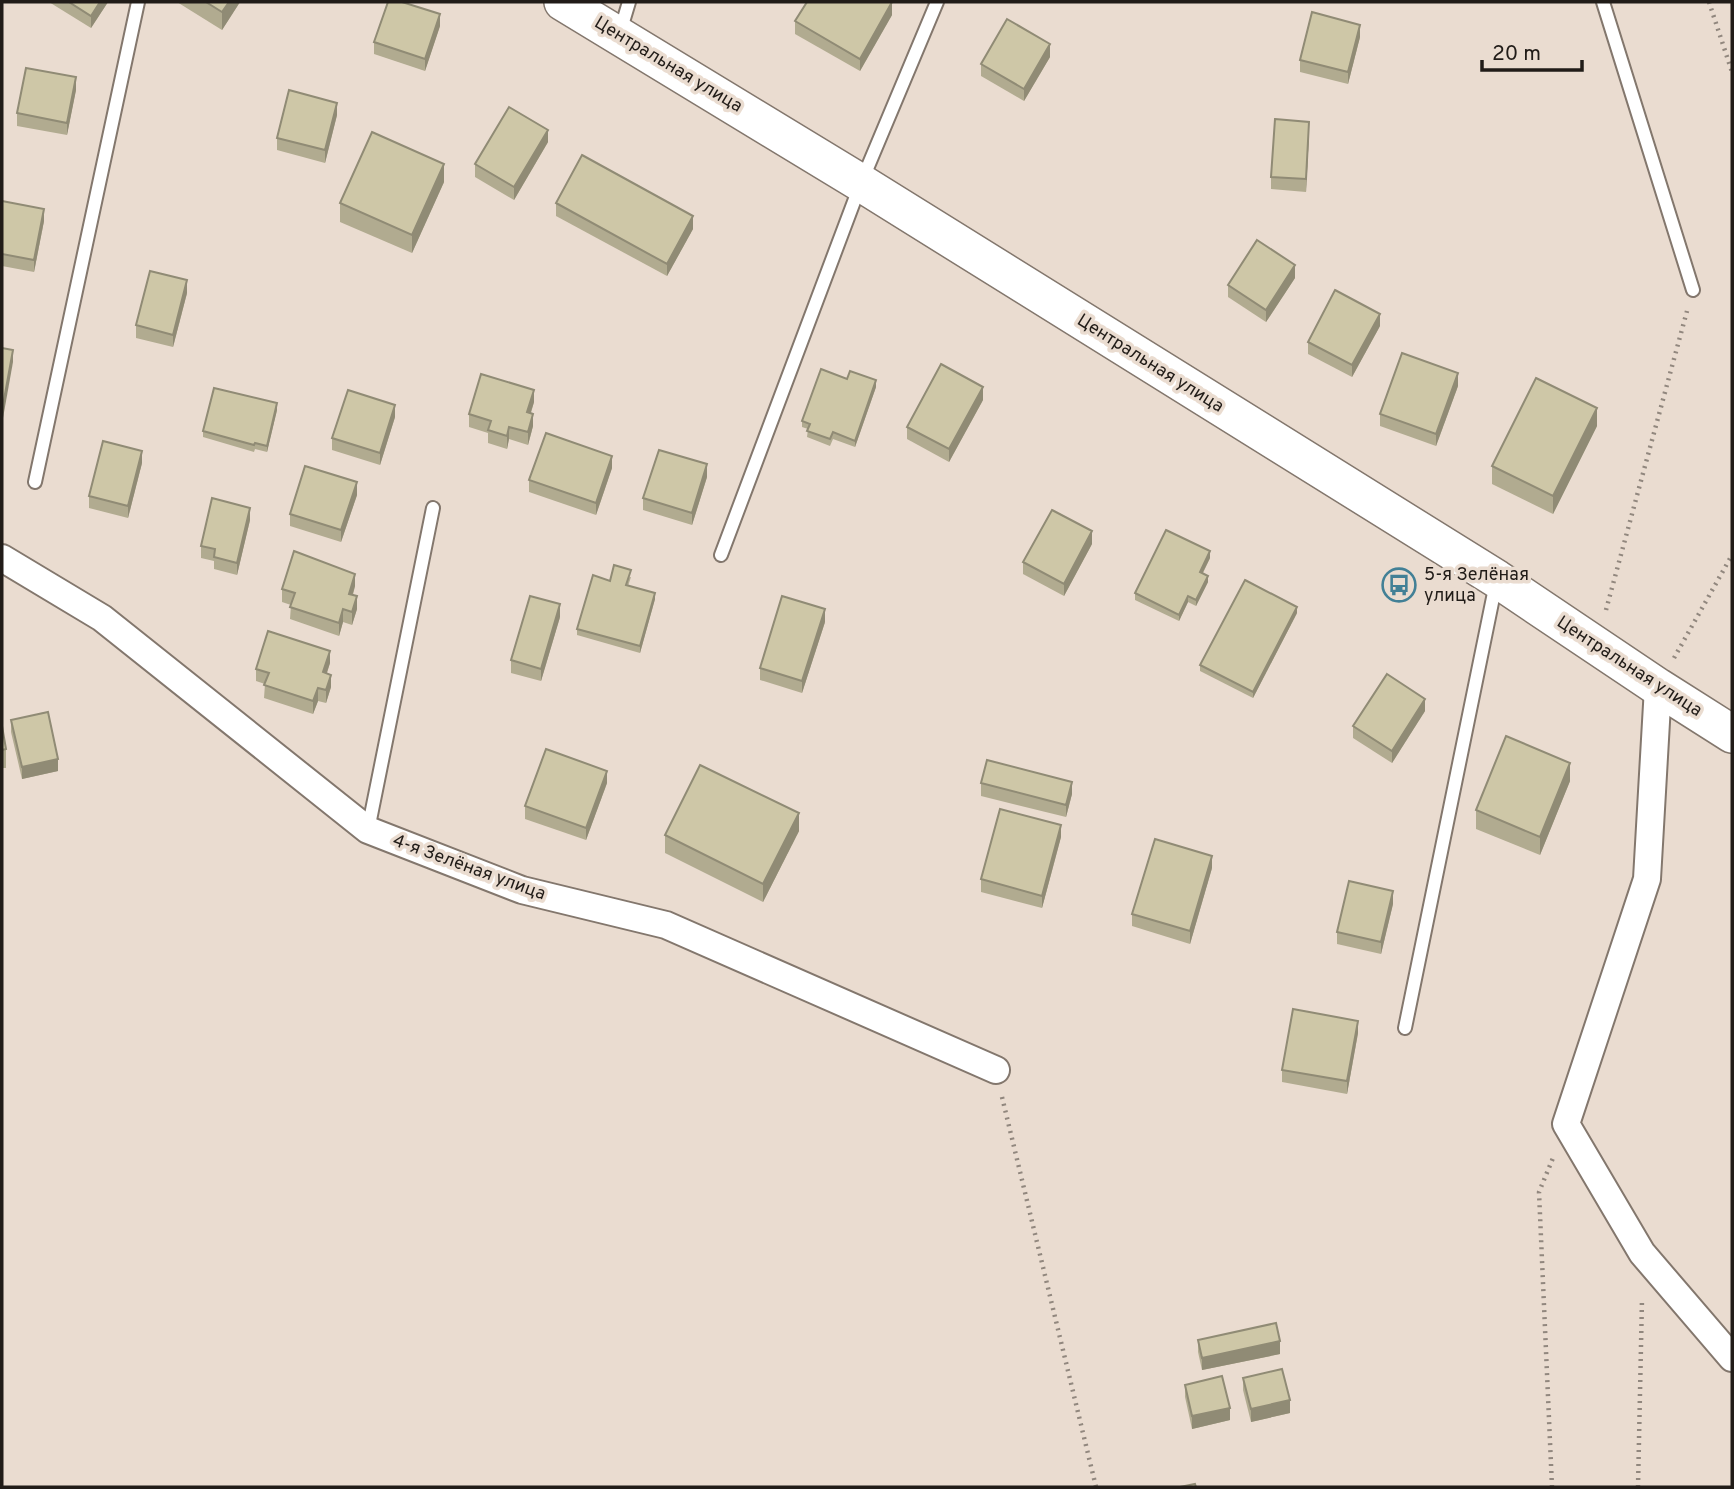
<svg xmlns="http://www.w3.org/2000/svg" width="1734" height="1489" font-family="Overpass,sans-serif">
  <rect width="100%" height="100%" fill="#eadcd0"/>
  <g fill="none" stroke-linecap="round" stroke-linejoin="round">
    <defs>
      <g id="lane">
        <polyline points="1603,2 1693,290"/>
        <polyline points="620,32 629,2"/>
        <polyline points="35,482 138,2"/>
        <polyline points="721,555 861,183 937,2"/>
        <polyline points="368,830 433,508"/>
        <polyline points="1405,1028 1496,583"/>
      </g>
      <g id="street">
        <polyline points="2,558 102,618 368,830 522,890 666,925 996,1070"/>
        <polyline points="1658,687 1647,879 1566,1124 1642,1253 1732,1358"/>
      </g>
      <polyline id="secondary" points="563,2 861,183 1497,579 1658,687 1732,734"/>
    </defs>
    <use href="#lane" stroke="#83776d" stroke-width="16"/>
    <use href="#street" stroke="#83776d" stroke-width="30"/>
    <use href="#secondary" stroke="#83776d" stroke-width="40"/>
    <g stroke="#91877e" stroke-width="4.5" stroke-dasharray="2 5" stroke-linecap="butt">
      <polyline points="1709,2 1732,72"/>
      <polyline points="1606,610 1687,311"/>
      <polyline points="1674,658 1732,555"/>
      <polyline points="1002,1097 1096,1487"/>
      <polyline points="1552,1487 1539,1192 1553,1158"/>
      <polyline points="1638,1487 1642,1299"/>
    </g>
    <use href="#lane" stroke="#fff" stroke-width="12"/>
    <use href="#street" stroke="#fff" stroke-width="26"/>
    <use href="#secondary" stroke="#fff" stroke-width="37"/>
  </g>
  <g fill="#b1ab90">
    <polygon points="49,2 108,2 91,28"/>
    <polygon points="177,2 240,2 222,30"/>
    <polygon points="892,15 860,71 795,34 795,21"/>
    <polygon points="440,26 425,71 374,54 374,42"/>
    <polygon points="1360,37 1348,84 1300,72 1300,60"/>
    <polygon points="1050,57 1024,101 981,76 981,64"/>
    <polygon points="76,90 67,135 17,126 17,113"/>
    <polygon points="337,115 325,163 277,150 277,138"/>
    <polygon points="1309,134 1306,192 1271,189 1271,177"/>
    <polygon points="548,142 514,200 475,177 475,164"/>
    <polygon points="444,182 412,253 340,222 340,203"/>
    <polygon points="2,201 44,221 34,272 2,266"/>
    <polygon points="556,203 693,229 667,276 556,216"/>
    <polygon points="1295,278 1266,322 1228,297 1228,285"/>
    <polygon points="187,293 173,347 136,338 136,325"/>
    <polygon points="1380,326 1352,377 1308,354 1308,342"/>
    <polygon points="847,379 876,387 855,447 833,439 830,446 807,437 808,429 802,427 802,421"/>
    <polygon points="1458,386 1436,446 1380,426 1380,414"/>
    <polygon points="983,400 949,462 907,439 907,427"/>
    <polygon points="534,402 531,413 533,426 528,445 509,439 507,449 488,443 488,433 469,427 469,414"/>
    <polygon points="277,410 267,452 255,449 254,452 203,437 203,431"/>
    <polygon points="395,417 380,465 332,450 332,438"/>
    <polygon points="1597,426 1553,514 1492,484 1492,466"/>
    <polygon points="142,463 128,518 89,508 89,496"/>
    <polygon points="612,468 596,515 529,492 529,480"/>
    <polygon points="707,477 692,525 643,510 643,498"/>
    <polygon points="357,495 341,542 290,526 290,514"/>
    <polygon points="250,520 237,575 214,569 214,561 201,558 201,546"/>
    <polygon points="1092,544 1064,596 1023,574 1023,562"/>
    <polygon points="1210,558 1203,573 1208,582 1196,606 1188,602 1179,621 1135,600 1135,593"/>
    <polygon points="631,577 628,586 655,599 640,653 577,635 577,629 610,581"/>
    <polygon points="355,586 353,595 357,609 352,625 343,622 339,636 290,619 291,605 282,602 282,589"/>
    <polygon points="1297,613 1253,698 1200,671 1200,665"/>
    <polygon points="560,617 541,681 511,673 511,660"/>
    <polygon points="825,622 802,693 760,680 760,668"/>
    <polygon points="330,663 327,673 331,687 326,703 318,701 313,714 264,698 265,684 256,681 256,669"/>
    <polygon points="1425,711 1392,763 1353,738 1353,726"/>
    <polygon points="11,720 58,771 22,779 11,732"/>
    <polygon points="2,726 6,749 6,768 2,768"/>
    <polygon points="1570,781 1540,855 1476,829 1476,810"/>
    <polygon points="607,783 586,840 525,819 525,806"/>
    <polygon points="981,783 1072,794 1066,817 981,796"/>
    <polygon points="799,831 763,902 665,853 665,835"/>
    <polygon points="1061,837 1042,908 981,892 981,879"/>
    <polygon points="1212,868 1190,944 1132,926 1132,914"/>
    <polygon points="1393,904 1381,954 1337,944 1337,932"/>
    <polygon points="1358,1033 1347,1094 1282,1082 1282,1070"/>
    <polygon points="1198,1340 1280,1354 1202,1370 1198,1352"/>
    <polygon points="1243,1378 1290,1413 1251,1422 1243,1390"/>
    <polygon points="1185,1385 1230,1420 1192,1429 1185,1397"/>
  </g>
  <g fill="#908b75">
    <polygon points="100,2 108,2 91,28 91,16"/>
    <polygon points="229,2 240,2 222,30 222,12"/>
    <polygon points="892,2 892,15 860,71 860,59"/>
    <polygon points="440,14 440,26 425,71 425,59"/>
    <polygon points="1360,25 1360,37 1348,84 1348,72"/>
    <polygon points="1050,44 1050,57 1024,101 1024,89"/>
    <polygon points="76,77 76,90 67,135 67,123"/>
    <polygon points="337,103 337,115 325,163 325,150"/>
    <polygon points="1309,122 1309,134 1306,192 1306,179"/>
    <polygon points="548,130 548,142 514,200 514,187"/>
    <polygon points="444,164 444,182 412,253 412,235"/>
    <polygon points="44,209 44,221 34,272 34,260"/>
    <polygon points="693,216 693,229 667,276 667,264"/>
    <polygon points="1295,265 1295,278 1266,322 1266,310"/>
    <polygon points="187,280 187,293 173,347 173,335"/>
    <polygon points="1380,314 1380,326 1352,377 1352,365"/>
    <polygon points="13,350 13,362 3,418 3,405"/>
    <polygon points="1458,373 1458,386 1436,446 1436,434"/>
    <polygon points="876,380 876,387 855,447 855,441"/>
    <polygon points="983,387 983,400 949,462 949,449"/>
    <polygon points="534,390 534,402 527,424 527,412"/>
    <polygon points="277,403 277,410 267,452 267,446"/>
    <polygon points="395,405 395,417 380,465 380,453"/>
    <polygon points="1597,408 1597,426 1553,514 1553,496"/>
    <polygon points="533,414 533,426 528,445 528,432"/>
    <polygon points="509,427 509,439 507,449 507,436"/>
    <polygon points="142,451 142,463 128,518 128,506"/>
    <polygon points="612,456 612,468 596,515 596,503"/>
    <polygon points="707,464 707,477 692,525 692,513"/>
    <polygon points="357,482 357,495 341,542 341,530"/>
    <polygon points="250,508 250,520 237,575 237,563"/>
    <polygon points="1092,531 1092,544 1064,596 1064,584"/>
    <polygon points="1210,551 1210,558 1200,578 1200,572"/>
    <polygon points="355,574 355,586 349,606 349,594"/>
    <polygon points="1208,576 1208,582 1196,606 1196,600"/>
    <polygon points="655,593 655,599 640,653 640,646"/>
    <polygon points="357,596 357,609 352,625 352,612"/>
    <polygon points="1188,596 1188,602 1179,621 1179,615"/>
    <polygon points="560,604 560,617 541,681 541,669"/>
    <polygon points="1297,607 1297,613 1253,698 1253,692"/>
    <polygon points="343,609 343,622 339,636 339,623"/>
    <polygon points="825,609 825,622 802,693 802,681"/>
    <polygon points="330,651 330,663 323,684 323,672"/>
    <polygon points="331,675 331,687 326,703 326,690"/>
    <polygon points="318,688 318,701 313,714 313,701"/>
    <polygon points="1425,699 1425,711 1392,763 1392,751"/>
    <polygon points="58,759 58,771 22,779 22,767"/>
    <polygon points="1570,763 1570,781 1540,855 1540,837"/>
    <polygon points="607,771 607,783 586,840 586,828"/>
    <polygon points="1072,782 1072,794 1066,817 1066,805"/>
    <polygon points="799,813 799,831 763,902 763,884"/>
    <polygon points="1061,825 1061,837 1042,908 1042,896"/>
    <polygon points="1212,856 1212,868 1190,944 1190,931"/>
    <polygon points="1393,891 1393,904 1381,954 1381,942"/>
    <polygon points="1358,1021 1358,1033 1347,1094 1347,1081"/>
    <polygon points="1280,1341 1280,1354 1202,1370 1202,1358"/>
    <polygon points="1290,1400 1290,1413 1251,1422 1251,1409"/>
    <polygon points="1230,1408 1230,1420 1192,1429 1192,1416"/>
  </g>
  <g fill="#cec7a7" stroke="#908b75" stroke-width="2">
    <polygon points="69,2 100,2 91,16"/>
    <polygon points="206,2 229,2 222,12"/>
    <polygon points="388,2 402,2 440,14 425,59 374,42"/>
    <polygon points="807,2 892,2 860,59 795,21"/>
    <polygon points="1312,12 1360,25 1348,72 1300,60"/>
    <polygon points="1007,19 1050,44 1024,89 981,64"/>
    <polygon points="26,68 76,77 67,123 17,113"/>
    <polygon points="289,90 337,103 325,150 277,138"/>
    <polygon points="509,107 548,130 514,187 475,164"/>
    <polygon points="1275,119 1309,122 1306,179 1271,177"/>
    <polygon points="372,132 444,164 412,235 340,203"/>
    <polygon points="582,155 693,216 667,264 556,203"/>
    <polygon points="2,201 44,209 34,260 2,254"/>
    <polygon points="1257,240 1295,265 1266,310 1228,285"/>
    <polygon points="150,271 187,280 173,335 136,325"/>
    <polygon points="1335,290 1380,314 1352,365 1308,342"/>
    <polygon points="2,348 13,350 3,405 2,405"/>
    <polygon points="1402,353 1458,373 1436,434 1380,414"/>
    <polygon points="941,364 983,387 949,449 907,427"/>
    <polygon points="821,369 847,379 850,371 876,380 855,441 833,432 830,439 807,431 810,424 802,421"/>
    <polygon points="481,374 534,390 527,412 533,414 528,432 509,427 507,436 488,430 491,421 469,414"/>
    <polygon points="1536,378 1597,408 1553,496 1492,466"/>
    <polygon points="214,388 277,403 267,446 255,443 254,445 203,431"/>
    <polygon points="348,390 395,405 380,453 332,438"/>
    <polygon points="546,433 612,456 596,503 529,480"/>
    <polygon points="103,441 142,451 128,506 89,496"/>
    <polygon points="659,450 707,464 692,513 643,498"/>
    <polygon points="305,466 357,482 341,530 290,514"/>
    <polygon points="212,498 250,508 237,563 214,557 215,549 201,546"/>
    <polygon points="1052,510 1092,531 1064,584 1023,562"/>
    <polygon points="1166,530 1210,551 1200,572 1208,576 1196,600 1188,596 1179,615 1135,593"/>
    <polygon points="294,551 355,574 349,594 357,596 352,612 343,609 339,623 290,607 295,593 282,589"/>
    <polygon points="614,565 631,570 626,585 655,593 640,646 577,629 593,575 610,581"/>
    <polygon points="1245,580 1297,607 1253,692 1200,665"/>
    <polygon points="530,596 560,604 541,669 511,660"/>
    <polygon points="782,596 825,609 802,681 760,668"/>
    <polygon points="268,631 330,651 323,672 331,675 326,690 318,688 313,701 264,685 269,673 256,669"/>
    <polygon points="1387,674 1425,699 1392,751 1353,726"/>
    <polygon points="48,712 58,759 22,767 11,720"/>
    <polygon points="2,726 6,749 2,750"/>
    <polygon points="1506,736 1570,763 1540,837 1476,810"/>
    <polygon points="546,749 607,771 586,828 525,806"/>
    <polygon points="987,760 1072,782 1066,805 981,783"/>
    <polygon points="700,765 799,813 763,884 665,835"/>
    <polygon points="1000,809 1061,825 1042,896 981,879"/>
    <polygon points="1155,839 1212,856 1190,931 1132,914"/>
    <polygon points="1349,881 1393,891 1381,942 1337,932"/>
    <polygon points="1293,1009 1358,1021 1347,1081 1282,1070"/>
    <polygon points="1276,1323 1280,1341 1202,1358 1198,1340"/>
    <polygon points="1282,1369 1290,1400 1251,1409 1243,1378"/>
    <polygon points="1222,1376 1230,1408 1192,1416 1185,1385"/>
    <polygon points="1195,1484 1196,1487 1180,1487"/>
  </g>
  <defs>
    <symbol id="bus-ring" viewBox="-11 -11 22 22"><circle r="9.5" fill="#eadcd0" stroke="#428096" stroke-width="1.5"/><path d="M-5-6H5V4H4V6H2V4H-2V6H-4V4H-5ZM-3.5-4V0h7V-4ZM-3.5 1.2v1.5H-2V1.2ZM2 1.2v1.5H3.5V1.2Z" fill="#428096"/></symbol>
  </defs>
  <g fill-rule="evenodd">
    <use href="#bus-ring" x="1380" y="566" width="38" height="38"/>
  </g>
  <g text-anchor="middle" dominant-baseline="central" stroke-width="7" stroke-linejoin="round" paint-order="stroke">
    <g font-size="18" fill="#211c18" stroke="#eadcd0">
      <text transform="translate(668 65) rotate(31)">Центральная улица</text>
      <text transform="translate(1150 364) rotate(32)">Центральная улица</text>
      <text transform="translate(1629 667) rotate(33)">Центральная улица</text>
      <text transform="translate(469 868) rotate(20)">4-я Зелёная улица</text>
    </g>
    <g font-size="18" fill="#211c18" stroke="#eadcd0" text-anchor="start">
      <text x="1424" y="575">5-я Зелёная<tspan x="1424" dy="21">улица</tspan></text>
    </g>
  </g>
  <rect width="1734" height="1489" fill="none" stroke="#211c18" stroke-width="7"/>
  <path d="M1482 60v10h100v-10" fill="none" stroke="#211c18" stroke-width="3.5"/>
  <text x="1492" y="60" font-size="21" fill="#211c18" stroke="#eadcd0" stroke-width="5" paint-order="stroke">20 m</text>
</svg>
